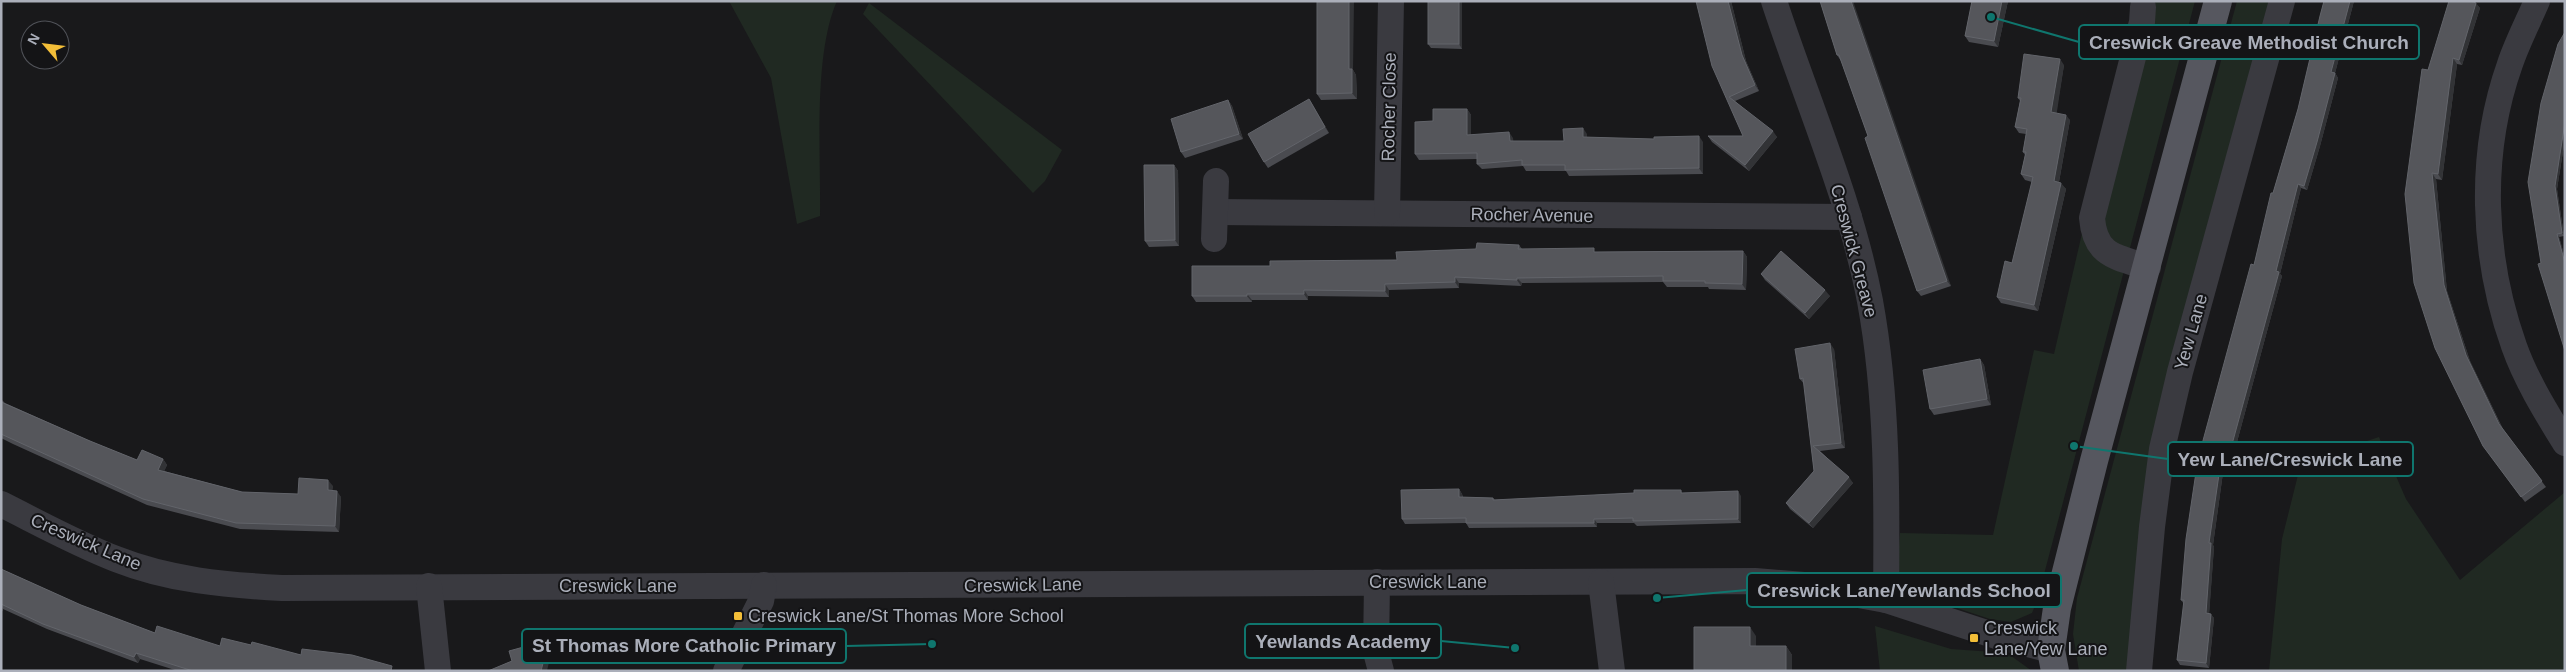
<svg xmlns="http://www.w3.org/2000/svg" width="2566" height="672" font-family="Helvetica,sans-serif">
  <rect width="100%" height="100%" fill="#19191b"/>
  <g fill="#202922">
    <path d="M729,1H837C813,55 821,156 820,216L797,224L771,78Z"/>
    <polygon points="2136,1 2195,1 2037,601 2032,613 2011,622 1990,619 1915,594 1904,586 1897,573 1900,533 1993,535 2034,350 2054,354"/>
    <polygon points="2237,1 2269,1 2128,671 2079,671 2073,634 2077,598"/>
    <polygon points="869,3 1062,150 1045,181 1033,193 863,14"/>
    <polygon points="2379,437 2406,499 2460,580 2565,492 2565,671 2269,671 2282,539 2301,463"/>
    <polygon points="1875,626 1951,649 2007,653 2032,671 1880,671"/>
  </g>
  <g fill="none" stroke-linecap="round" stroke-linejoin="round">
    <g stroke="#3a3a40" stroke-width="26">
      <path d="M1774,1C1806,99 1851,201 1870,301C1888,399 1887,501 1886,600"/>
      <path d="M2537,1C2528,22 2517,43 2510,64C2478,154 2482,256 2514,346C2526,380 2546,412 2565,443"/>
      <path d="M2143,7L2142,22L2092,218C2095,256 2116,257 2148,267"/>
      <polyline points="1215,212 1849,217"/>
      <polyline points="1387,213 1391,1"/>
      <polyline points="1214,239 1216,181"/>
      <path d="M1,504C39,523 77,544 116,559C169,580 225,585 282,588L1755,581L1804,585L1886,600L1996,636L2051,650"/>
      <polyline points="1377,582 1376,652 1381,671"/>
      <polyline points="1601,582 1612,671"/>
      <polyline points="429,586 438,671"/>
      <polyline points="726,671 761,601 764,585"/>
      <polyline points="2139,671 2152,527 2162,449 2180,372 2282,1"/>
    </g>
    <polyline stroke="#56575f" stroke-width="28" points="2055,671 2051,650 2057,608 2094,461 2218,1"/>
  </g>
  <g fill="#4a4b50">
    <polygon points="1428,1 1462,1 1462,49 1431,48 1428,44"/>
    <polygon points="1696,1 1731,1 1746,61 1759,91 1735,101 1777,137 1749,171 1712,142 1708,136 1743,136"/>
    <polygon points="1820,1 1951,286 1921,296 1917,291 1868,136 1841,61 1837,55"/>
    <polygon points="1972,1 2008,1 1998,47 1969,42 1965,36"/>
    <polygon points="2324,1 2354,1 2335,73 2338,78 2320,146 2307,190 2301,188 2280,274 2282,276 2234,453 2226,451 2213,545 2214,547 2209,613 2214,618 2209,668 2180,665 2177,660 2184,604 2181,600 2254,265 2273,193 2298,109"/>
    <polygon points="2475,3 2480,8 2462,65 2457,64 2442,180 2436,179 2447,291 2470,361 2503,429 2546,487 2525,502 2483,446 2435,348 2428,70"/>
    <polygon points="2565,32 2565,139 2557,189 2564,236 2559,237 2565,258 2565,351 2541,263"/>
    <polygon points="2064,65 2056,113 2070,120 2059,182 2066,189 2038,311 2001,303 1997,297 2012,263 2032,182 2025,180 2021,174 2025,155 2023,152 2026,134 2019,133 2015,127 2020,101 2018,98"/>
    <polygon points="1353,70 1356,75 1357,99 1321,100 1317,94"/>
    <polygon points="1309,99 1329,133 1268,168 1264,162"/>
    <polygon points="1228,100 1232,106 1243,139 1185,158 1181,152"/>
    <polygon points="1467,109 1471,115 1471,135 1513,138 1513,141 1564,141 1587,134 1587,137 1703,142 1703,174 1569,176 1566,171 1526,171 1523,166 1482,169 1477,164 1477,159 1419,160 1415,154"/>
    <polygon points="1174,165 1178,171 1179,246 1149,247 1145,241"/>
    <polygon points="1519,245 1522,249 1597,252 1743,251 1747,257 1746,290 1709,289 1708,287 1667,287 1663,282 1522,283 1521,286 1459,283 1459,288 1389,290 1389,297 1308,296 1308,300 1252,300 1252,302 1196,302 1192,296 1270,266 1397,260 1476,249"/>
    <polygon points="1761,274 1830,296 1809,319 1765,280"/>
    <polygon points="1834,349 1845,448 1820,451 1853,483 1813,528 1790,509 1786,503 1814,471 1804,384 1800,379"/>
    <polygon points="1980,359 1984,365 1991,405 1934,415 1930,409"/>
    <polygon points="1,399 5,403 90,441 137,460 163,459 167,465 164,471 242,492 298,494 333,486 332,490 341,497 339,532 240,529 147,505 13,444 1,438"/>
    <polygon points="1459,489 1462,494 1463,497 1493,498 1495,500 1634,493 1681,490 1682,493 1741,496 1741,523 1637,526 1634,523 1597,523 1597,527 1469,528 1466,523 1405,524 1402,519"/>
    <polygon points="1,569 81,605 155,633 220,646 251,645 301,655 395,671 178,671 140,659 138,663 47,629 3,609 1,614"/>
    <polygon points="1756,636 1756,646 1786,646 1792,655 1792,671 1695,671 1694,670"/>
  </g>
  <g fill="#323336">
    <polygon points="1349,1 1354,1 1353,70 1356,75 1357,99 1352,93 1349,69"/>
    <polygon points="1459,1 1462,1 1462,49 1459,44"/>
    <polygon points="1728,1 1731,1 1746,61 1759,91 1755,85 1742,55"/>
    <polygon points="1851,1 1853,1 1951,286 1947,281"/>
    <polygon points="2002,1 2008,1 1998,47 1994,41"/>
    <polygon points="2350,1 2354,1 2334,77 2331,72"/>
    <polygon points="2476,3 2480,8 2462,65 2459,60"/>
    <polygon points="2453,58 2457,64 2442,180 2438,174"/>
    <polygon points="2060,59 2064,65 2056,118 2051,112"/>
    <polygon points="2335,73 2338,78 2320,146 2307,190 2304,186"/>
    <polygon points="1309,99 1313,105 1329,133 1325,127"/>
    <polygon points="1228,100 1232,106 1243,139 1239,134"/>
    <polygon points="1467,109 1471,115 1471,141 1467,135"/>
    <polygon points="2066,115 2070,120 2058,187 2054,181"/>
    <polygon points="2565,122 2565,139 2557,189 2564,236 2562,233 2555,186"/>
    <polygon points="1583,128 1587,134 1587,143 1583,137"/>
    <polygon points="1773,131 1777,137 1749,171 1745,165"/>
    <polygon points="1509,132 1513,138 1514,147 1510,141"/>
    <polygon points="1699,136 1703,142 1703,174 1699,168"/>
    <polygon points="1174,165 1178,171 1179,246 1175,240"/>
    <polygon points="2432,173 2436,179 2447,291 2470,361 2503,430 2499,424 2466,355 2444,285"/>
    <polygon points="2061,183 2066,189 2038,311 2034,305"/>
    <polygon points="2298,184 2301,188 2280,274 2282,276 2234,453 2231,448"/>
    <polygon points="2557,234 2559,237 2565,258 2565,263"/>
    <polygon points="1743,251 1747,257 1746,290 1742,284"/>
    <polygon points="1455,277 1459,283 1459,288 1455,282"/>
    <polygon points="1517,278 1522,283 1521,286 1517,280"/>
    <polygon points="1385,284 1389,290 1389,297 1385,291"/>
    <polygon points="1304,290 1308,296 1308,300 1304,294"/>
    <polygon points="1825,290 1830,296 1809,319 1805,313"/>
    <polygon points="1247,294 1252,300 1252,302 1247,296"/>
    <polygon points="1830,343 1834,349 1845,448 1841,443"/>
    <polygon points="1980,359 1984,365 1991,405 1987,399"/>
    <polygon points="2223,447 2226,451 2213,545 2214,547 2209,617 2206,613 2209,543"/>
    <polygon points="163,459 167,465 162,476 158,470"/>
    <polygon points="1849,477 1853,483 1813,528 1809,523"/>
    <polygon points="328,480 333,486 332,496 328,490"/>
    <polygon points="1459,489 1462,494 1463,502 1459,497"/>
    <polygon points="337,491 341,497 339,532 335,526"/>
    <polygon points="1738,491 1741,496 1741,523 1738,519"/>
    <polygon points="1594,519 1597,523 1597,527 1594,523"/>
    <polygon points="1,606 3,609 1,614"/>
    <polygon points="2211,614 2214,618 2209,668 2206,663"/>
    <polygon points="1750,627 1756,636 1756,655 1750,646"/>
    <polygon points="549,640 553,645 547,671 541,671"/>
    <polygon points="1786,646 1792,655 1792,671 1786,671"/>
    <polygon points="136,653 140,659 138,663 134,657"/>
  </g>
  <g fill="#55565b" stroke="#62646a">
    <polygon points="1317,1 1349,1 1349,69 1352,69 1352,93 1317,94"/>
    <rect x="1428" y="1" width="31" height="43"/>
    <polygon points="1696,1 1728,1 1742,55 1755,85 1729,97 1773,131 1745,165 1708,136 1743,136 1712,66"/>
    <polygon points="1820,1 1851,1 1947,281 1917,291 1865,138 1868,136 1839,55 1837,55"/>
    <polygon points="1972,1 2002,1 1994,41 1965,36"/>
    <polygon points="2324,1 2350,1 2331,72 2335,73 2317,142 2304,186 2298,184 2276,271 2279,272 2231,448 2223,447 2209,543 2211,543 2206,613 2211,614 2206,663 2177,660 2184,600 2181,600 2186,539 2198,459 2251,264 2254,265 2271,193 2273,193 2298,109 2320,16"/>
    <polygon points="2449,1 2470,1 2476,3 2459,60 2453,58 2438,174 2432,173 2444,285 2466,355 2499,424 2542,481 2521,497 2483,446 2435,348 2414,283 2405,194 2422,69 2428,70"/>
    <polygon points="2565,32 2565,122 2555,186 2562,233 2557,234 2565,263 2565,351 2538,264 2541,263 2528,182 2541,103 2558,44"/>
    <polygon points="2024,54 2060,59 2051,112 2066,115 2054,181 2061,183 2034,305 1997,297 2005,261 2012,263 2033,177 2021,174 2026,152 2023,152 2027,129 2015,127 2021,98 2018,98"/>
    <polygon points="1309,99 1325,127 1264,162 1248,134"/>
    <polygon points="1228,100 1239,134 1181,152 1171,119"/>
    <polygon points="1433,109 1467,109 1467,135 1509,132 1510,141 1564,141 1563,129 1583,128 1583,137 1654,139 1654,137 1699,136 1699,168 1565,170 1565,165 1522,165 1522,160 1477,164 1477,153 1415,154 1415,122 1433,121"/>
    <polygon points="1144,165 1174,165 1175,240 1145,241"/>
    <polygon points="1477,243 1519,245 1518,249 1594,248 1594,252 1743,251 1742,284 1705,283 1705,281 1663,281 1663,276 1517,278 1517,280 1455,277 1455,282 1385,284 1385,291 1304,290 1304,294 1247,294 1247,296 1192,296 1192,266 1270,266 1270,261 1397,260 1396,252 1476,249"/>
    <polygon points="1781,251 1825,290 1805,313 1761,274"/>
    <polygon points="1830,343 1841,443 1813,446 1849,477 1809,523 1786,503 1814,471 1803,378 1800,379 1795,349"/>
    <polygon points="1980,359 1987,399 1930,409 1923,370"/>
    <polygon points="1,402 90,441 137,460 142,450 163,459 158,470 242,492 298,494 299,478 328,480 328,490 337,491 335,526 236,523 143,499 1,434"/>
    <polygon points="1459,489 1459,497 1493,498 1493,500 1634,493 1634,490 1681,490 1681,493 1738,491 1738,519 1633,521 1633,518 1594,519 1594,523 1466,523 1466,518 1402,519 1401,490"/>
    <polygon points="1,569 81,605 155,633 157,626 220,646 222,638 251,645 252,642 301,655 302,649 352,655 392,666 391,671 193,671 136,653 134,657 43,624 1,604"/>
    <polygon points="1694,627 1750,627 1750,646 1786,646 1786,671 1694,670"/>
    <polygon points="549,640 541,671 488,671 512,661 509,651"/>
  </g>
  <g fill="#f3be38" stroke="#141416" stroke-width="2">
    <rect x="733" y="611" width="10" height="10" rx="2.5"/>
    <rect x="1969" y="633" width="10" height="10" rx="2.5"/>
  </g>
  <g text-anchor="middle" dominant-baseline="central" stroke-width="4" stroke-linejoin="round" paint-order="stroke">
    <g font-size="18" fill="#abafba" stroke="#141416">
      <text transform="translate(1389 107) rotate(-89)">Rocher Close</text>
      <text transform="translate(1532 215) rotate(1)">Rocher Avenue</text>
      <text transform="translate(1854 251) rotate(75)">Creswick Greave</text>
      <text transform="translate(2191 332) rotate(-74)">Yew Lane</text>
      <text transform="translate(86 542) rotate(23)">Creswick Lane</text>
      <text x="1428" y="582">Creswick Lane</text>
      <text transform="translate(1023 585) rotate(-1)">Creswick Lane</text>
      <text x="618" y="586">Creswick Lane</text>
    </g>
    <g font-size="18" fill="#abafba" stroke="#141416" text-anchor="start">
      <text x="748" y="616">Creswick Lane/St Thomas More School</text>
      <text x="1984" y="628">Creswick<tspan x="1984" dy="21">Lane/Yew Lane</tspan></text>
    </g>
  </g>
  <path fill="none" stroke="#0f766e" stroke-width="2" d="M1991 17L2079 42M2074 446L2168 459M1657 598L1747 590M1515 648L1441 641M932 644L846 646"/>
  <g fill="#0f766e" stroke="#141416" stroke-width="2">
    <circle cx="1991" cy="17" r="5"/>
    <circle cx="2074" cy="446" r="5"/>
    <circle cx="1657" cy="598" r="5"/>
    <circle cx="1515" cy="648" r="5"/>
    <circle cx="932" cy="644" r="5"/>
  </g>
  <g fill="#141416" stroke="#0f766e" stroke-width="2">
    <rect x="2079" y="25" width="340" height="34" rx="5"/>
    <rect x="2168" y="442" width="245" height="34" rx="5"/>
    <rect x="1747" y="573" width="314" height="34" rx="5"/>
    <rect x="1245" y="624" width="196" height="34" rx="5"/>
    <rect x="522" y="629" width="324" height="34" rx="5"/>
  </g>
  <g font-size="19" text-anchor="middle" font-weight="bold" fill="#abafba">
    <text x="2249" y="49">Creswick Greave Methodist Church</text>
    <text x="2290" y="466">Yew Lane/Creswick Lane</text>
    <text x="1904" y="597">Creswick Lane/Yewlands School</text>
    <text x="1343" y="648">Yewlands Academy</text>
    <text x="684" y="652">St Thomas More Catholic Primary</text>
  </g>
  <rect width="2566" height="672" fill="none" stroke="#abafba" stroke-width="5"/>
  <g transform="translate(45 45) rotate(298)"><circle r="24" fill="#141416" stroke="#505258"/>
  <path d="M0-4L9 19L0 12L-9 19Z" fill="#f3be38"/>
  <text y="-8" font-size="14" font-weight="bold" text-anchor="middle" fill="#abafba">N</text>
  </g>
</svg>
